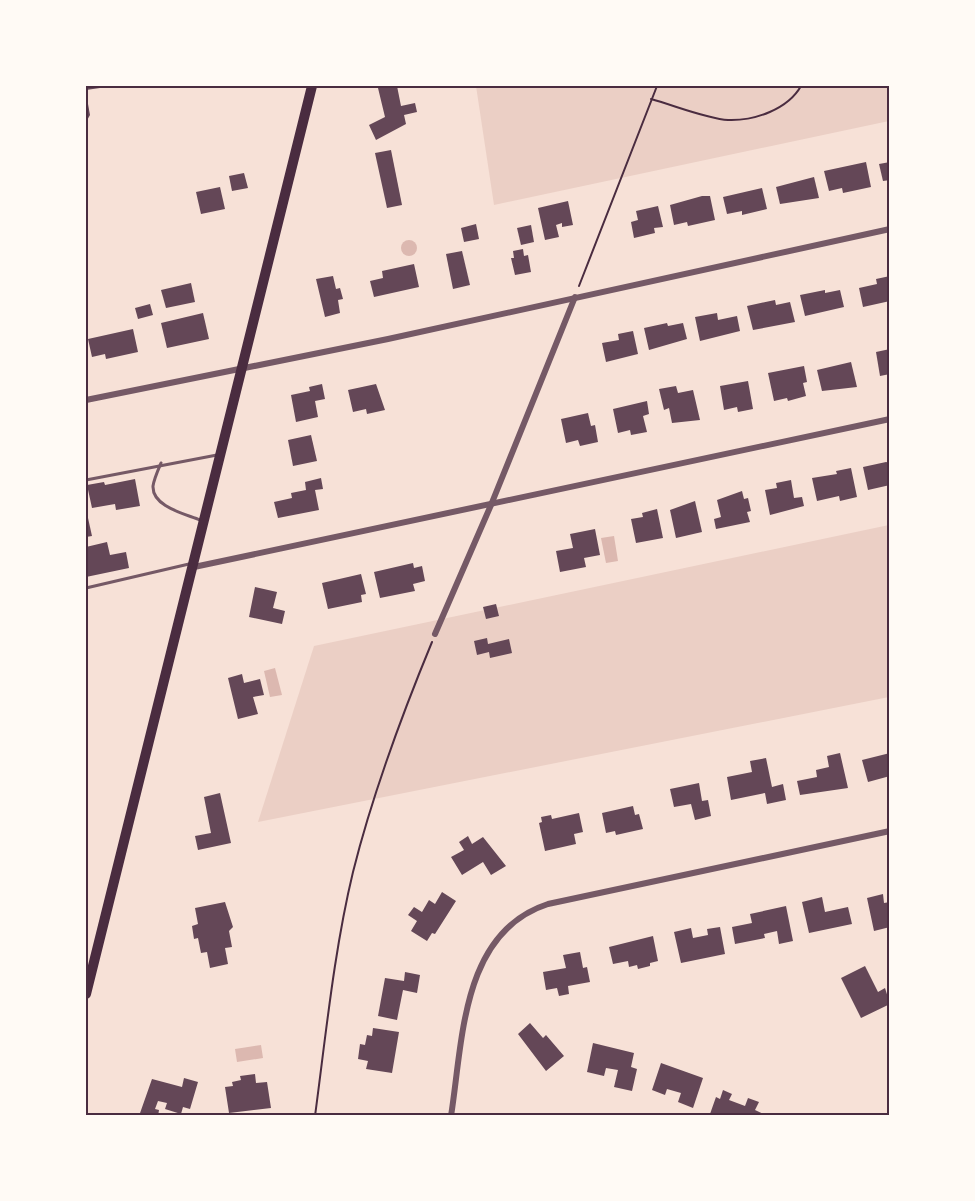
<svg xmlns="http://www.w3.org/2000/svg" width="975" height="1201" font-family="Figtree,sans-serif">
  <rect width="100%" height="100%" fill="#f7e1d7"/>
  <g fill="#ebcfc5">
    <polygon points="476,86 889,86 889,121 494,205"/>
    <polygon points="889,525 889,697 258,822 314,646"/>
  </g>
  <g fill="#dcb8b0">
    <circle cx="409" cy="248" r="8"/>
    <polygon points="614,536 618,561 606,563 601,538"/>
    <polygon points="275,668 282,695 270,697 264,671"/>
    <polygon points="261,1045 263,1058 237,1062 235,1049"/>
  </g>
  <g fill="#644757">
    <polygon points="86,86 107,86 107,87 86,90"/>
    <polygon points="397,86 401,106 415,103 417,112 404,115 406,124 376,140 369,125 385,117 378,88"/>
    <polygon points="88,104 90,115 86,122 86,105"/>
    <polygon points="391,150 402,205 387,208 375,153"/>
    <polygon points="866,162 871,187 843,193 842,188 829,191 824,171"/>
    <polygon points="890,162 890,180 883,181 879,164"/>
    <polygon points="244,173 248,188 232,191 229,176"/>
    <polygon points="814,177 819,198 780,204 776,187"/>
    <polygon points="220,187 225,209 201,214 196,192"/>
    <polygon points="762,188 767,209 742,215 742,211 727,214 723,197"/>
    <polygon points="702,196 710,196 715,220 688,226 687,222 674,225 670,205"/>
    <polygon points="568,201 573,225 562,227 562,223 556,225 559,237 545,240 538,208"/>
    <polygon points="658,206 663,227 654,228 655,233 634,238 631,222 638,220 636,211"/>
    <polygon points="476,224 479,239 464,242 461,228"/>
    <polygon points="531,225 534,242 521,245 517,228"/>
    <polygon points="523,249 524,256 528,255 531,272 515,275 511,258 514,258 513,251"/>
    <polygon points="462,251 470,285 453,289 446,254"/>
    <polygon points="414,264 419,287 374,297 370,281 383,278 382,271"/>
    <polygon points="333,276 336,289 340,288 343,299 338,300 340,313 325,317 316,279"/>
    <polygon points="890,276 890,301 863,307 859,288 877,284 876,279"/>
    <polygon points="191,283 195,302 166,308 161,290"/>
    <polygon points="825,290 825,293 840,290 844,307 805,316 800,295"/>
    <polygon points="775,300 776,305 790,302 795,322 753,330 747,306"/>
    <polygon points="150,304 153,315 138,319 135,308"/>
    <polygon points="203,313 209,339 167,348 161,323"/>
    <polygon points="717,313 718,320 737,316 740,331 700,341 695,317"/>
    <polygon points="667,323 668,326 683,323 687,339 649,350 644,328"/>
    <polygon points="133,329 138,352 106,359 105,354 92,357 88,339"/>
    <polygon points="633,331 638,354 606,362 602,343 619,340 618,334"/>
    <polygon points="890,349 890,374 880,376 876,352"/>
    <polygon points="851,362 857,387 822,391 817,370"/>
    <polygon points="804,366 807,382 803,383 806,396 788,401 787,398 774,401 768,373"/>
    <polygon points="748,381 753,409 738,412 737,407 724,410 720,386"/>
    <polygon points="322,384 325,399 315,401 318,417 296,422 291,395 310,391 309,387"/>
    <polygon points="376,384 385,410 367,414 366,409 353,412 348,390"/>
    <polygon points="676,386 678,393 693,390 700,420 672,423 669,408 664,410 659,389"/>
    <polygon points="647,401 649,414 643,416 647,432 631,435 630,430 618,433 613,409"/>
    <polygon points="588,413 591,426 595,425 598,442 580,446 578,440 566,443 561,419"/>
    <polygon points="311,435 317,461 293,466 288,440"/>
    <polygon points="886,462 890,463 890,485 868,490 863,467"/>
    <polygon points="851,468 857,497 840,501 839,496 817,501 812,478 837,474 836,471"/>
    <polygon points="321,478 323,489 315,490 319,510 278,518 274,502 292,498 291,493 306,490 305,482"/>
    <polygon points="135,479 140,506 116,510 115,504 92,508 87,485 104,482 105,485"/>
    <polygon points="791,480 794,498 802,497 804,506 770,515 765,490 777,488 776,483"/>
    <polygon points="742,491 744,499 748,498 751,511 747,512 750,522 716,529 714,519 721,517 717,500"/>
    <polygon points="695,501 702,532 676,538 670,510"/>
    <polygon points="657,509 663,538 636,543 631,519 643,517 642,513"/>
    <polygon points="86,518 88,518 92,536 86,537"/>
    <polygon points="595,529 600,555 584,558 586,567 560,572 556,551 573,548 570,534"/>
    <polygon points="107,542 110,555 126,552 129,568 86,577 86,562 88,561 86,547"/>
    <polygon points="413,563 414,568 422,566 425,581 413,584 415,591 380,598 374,572"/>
    <polygon points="361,574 366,594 361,595 362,602 328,609 322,583"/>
    <polygon points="255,587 277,592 273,608 285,611 282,624 249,617"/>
    <polygon points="496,604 499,616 486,619 483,607"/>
    <polygon points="487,638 488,644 509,639 512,653 490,658 489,652 477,655 474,641"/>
    <polygon points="242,674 244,683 260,679 264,695 253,697 258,714 238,719 228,678"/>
    <polygon points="840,753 848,788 800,795 797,781 817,777 816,770 829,767 827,756"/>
    <polygon points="890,753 890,776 868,782 862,760"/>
    <polygon points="766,758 772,787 783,784 786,800 767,804 765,793 731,800 727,777 752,772 750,761"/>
    <polygon points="699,783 702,801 708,800 711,816 695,820 691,804 674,807 670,789"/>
    <polygon points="220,793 231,843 198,850 195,836 211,833 204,797"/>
    <polygon points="633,806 635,815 639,814 643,829 616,835 615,831 606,833 602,813"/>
    <polygon points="579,813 583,832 574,834 576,844 545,851 539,823 542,822 541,817 551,815 552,819"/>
    <polygon points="468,836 472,844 483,837 506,866 491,875 483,862 462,875 451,857 464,850 459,842"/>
    <polygon points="442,892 456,901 435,934 432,933 427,941 411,931 417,921 408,915 414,907 422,912 429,900 435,904"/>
    <polygon points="883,894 884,903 890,902 890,927 874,931 867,898"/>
    <polygon points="822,897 825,912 848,907 852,924 809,933 802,902"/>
    <polygon points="225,902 233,927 229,931 232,947 225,948 228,964 210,968 207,952 201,953 198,938 194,939 192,926 198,924 195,908"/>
    <polygon points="786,906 793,941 779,944 777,931 764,934 765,938 735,944 732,927 752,923 750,914"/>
    <polygon points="720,927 725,954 681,963 674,932 691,928 693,938 708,935 707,929"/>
    <polygon points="653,936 658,961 650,963 650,966 638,969 637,965 629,967 628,961 613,964 609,947"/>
    <polygon points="580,952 583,968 587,967 590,982 568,986 569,994 559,996 557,988 546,990 543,972 566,968 563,955"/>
    <polygon points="865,966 878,992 885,988 890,1004 861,1018 841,978"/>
    <polygon points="405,972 420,975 417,993 403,990 397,1020 378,1016 385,978 404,981"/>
    <polygon points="530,1023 543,1038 546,1035 564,1056 546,1071 518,1034"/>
    <polygon points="373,1028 399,1032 392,1073 366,1069 368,1061 358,1059 360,1044 365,1045 367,1035 372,1036"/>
    <polygon points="593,1043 634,1053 631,1067 637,1069 632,1091 614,1087 618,1070 606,1068 604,1076 587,1072"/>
    <polygon points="661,1063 703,1078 693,1108 678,1102 681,1093 667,1089 665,1095 652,1090"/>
    <polygon points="255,1074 256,1083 267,1082 271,1108 229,1113 225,1087 233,1086 232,1082 241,1080 240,1076"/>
    <polygon points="184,1078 198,1082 190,1109 183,1107 181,1114 165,1109 167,1103 158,1101 155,1109 159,1110 158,1116 139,1116 152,1079 182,1087"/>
    <polygon points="723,1090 732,1094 729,1100 745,1106 748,1098 759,1102 755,1110 768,1116 710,1114 716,1097 720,1099"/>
  </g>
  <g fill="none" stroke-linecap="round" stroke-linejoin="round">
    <g stroke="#4a2c40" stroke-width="2">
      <polyline points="696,86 720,86"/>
      <path d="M651,99C673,105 708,119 728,120C755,121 788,109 801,86"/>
      <polyline points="579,286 657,86"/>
      <path d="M315,1116C326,1034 334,951 353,872C373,792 401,717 432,642"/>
    </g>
    <g stroke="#755966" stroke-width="3">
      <path d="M161,463C158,470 154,479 153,486C152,507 186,514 200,520"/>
      <polyline points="86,480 217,455"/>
      <polyline points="86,588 189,564"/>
    </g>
    <g stroke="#755966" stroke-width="6">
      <polyline points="86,400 388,339 890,229"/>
      <polyline points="194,567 890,419"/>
      <polyline points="435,634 491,505 575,297"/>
      <path d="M451,1116C463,1041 461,932 548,904L890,831"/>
    </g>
    <polyline stroke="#4a2c40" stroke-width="10" points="86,994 312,86"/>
  </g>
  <rect width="975" height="1201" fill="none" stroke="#fffaf5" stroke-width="174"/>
  <rect x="87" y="87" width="801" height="1027" fill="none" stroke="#4a2c40" stroke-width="2"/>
</svg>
